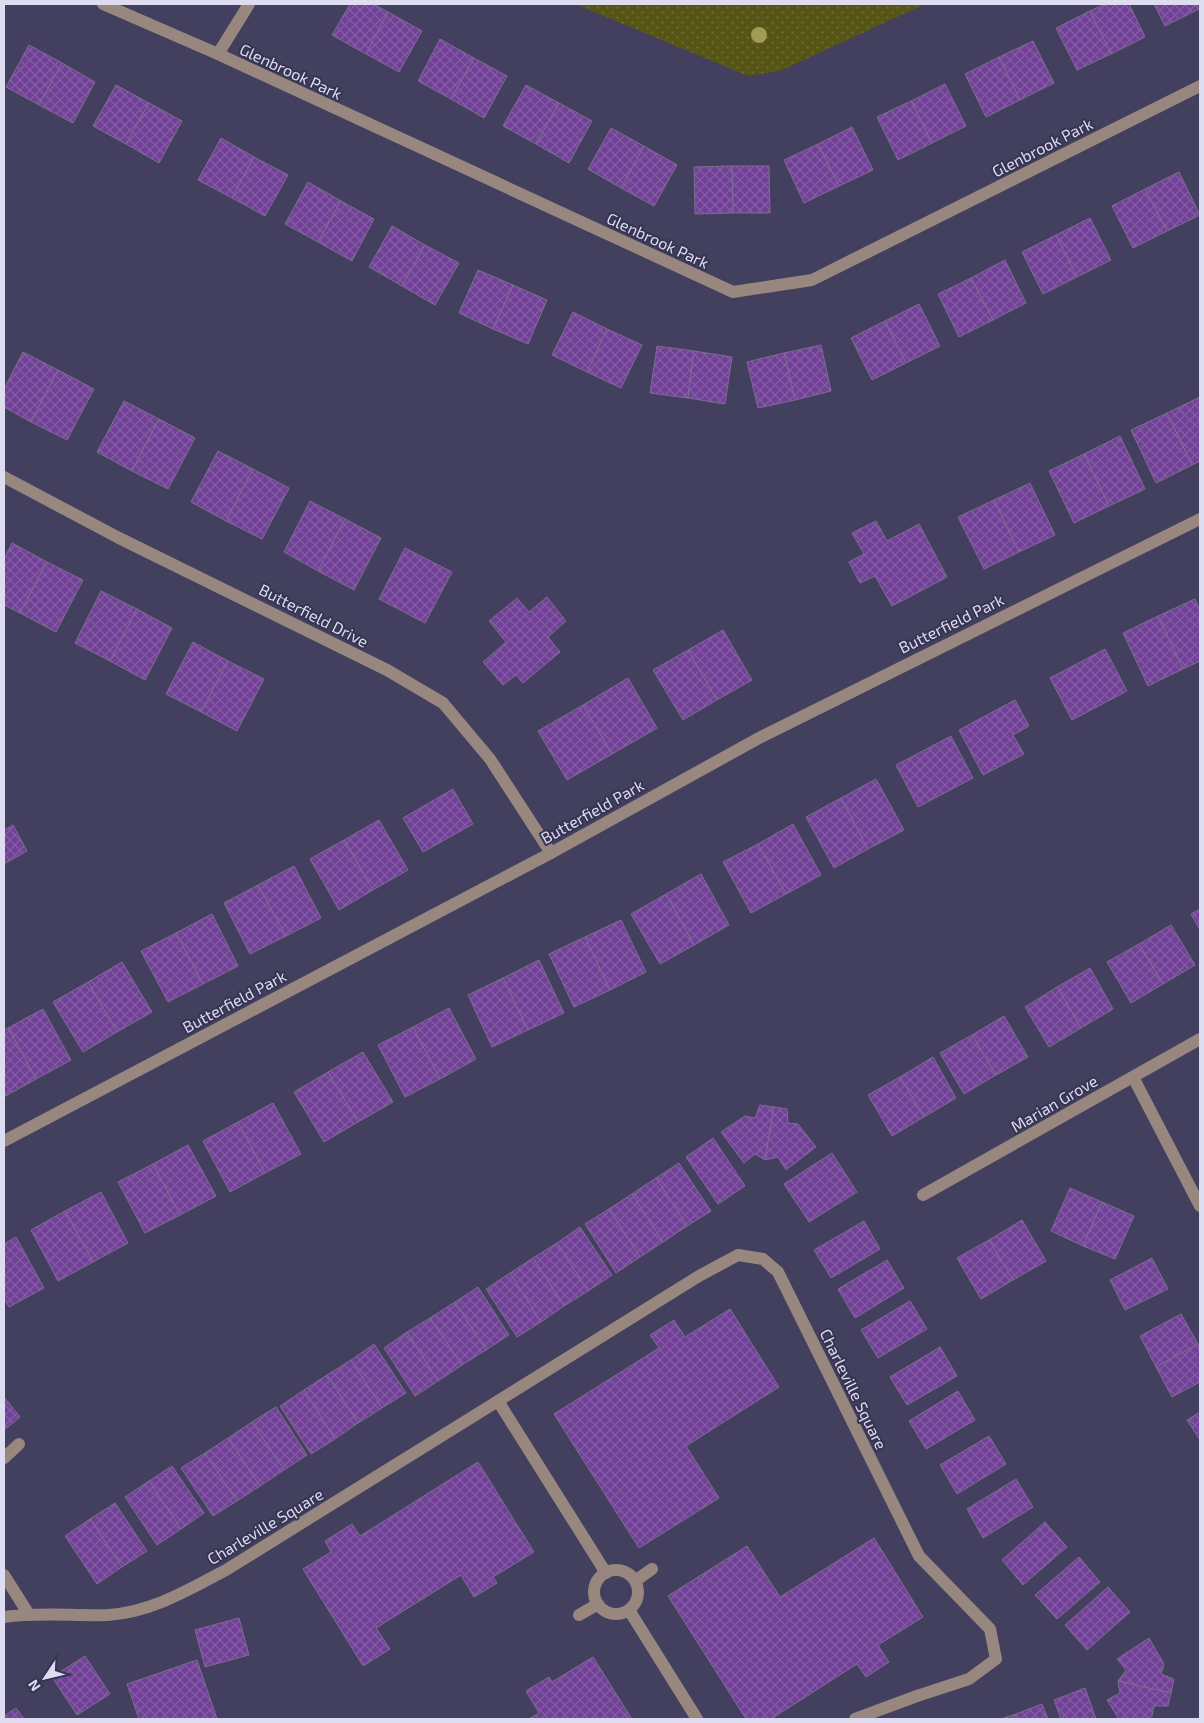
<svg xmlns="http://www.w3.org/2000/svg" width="1204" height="1723" font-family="'Exo 2',sans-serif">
  <defs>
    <pattern id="grass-dots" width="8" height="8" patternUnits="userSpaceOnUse" patternTransform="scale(1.25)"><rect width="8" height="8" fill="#575515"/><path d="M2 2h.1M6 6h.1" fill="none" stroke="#6f6d37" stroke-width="1.8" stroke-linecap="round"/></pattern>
    <pattern id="building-cross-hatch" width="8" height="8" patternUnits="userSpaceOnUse" patternTransform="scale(1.25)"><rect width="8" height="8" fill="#714097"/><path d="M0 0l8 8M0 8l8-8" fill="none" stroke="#855ba6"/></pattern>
  </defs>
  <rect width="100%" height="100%" fill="#423f5f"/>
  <polygon fill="url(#grass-dots)" points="575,4 925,4 780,71 748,76"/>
  <g fill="url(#building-cross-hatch)" stroke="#7d6d8e">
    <polygon points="350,4 373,4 388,12 366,54 332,35"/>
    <polygon points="1105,4 1129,4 1145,37 1111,54 1090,11"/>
    <polygon points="1154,4 1196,4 1199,9 1165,26"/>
    <polygon points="1090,11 1111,54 1077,70 1056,28"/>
    <polygon points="388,12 422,31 399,72 366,54"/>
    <polygon points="440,39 474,58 451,99 418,81"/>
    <polygon points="1033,41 1054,83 1020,100 999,57"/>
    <polygon points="29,45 62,63 39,105 6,87"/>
    <polygon points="999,57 1020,100 986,117 965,74"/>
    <polygon points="474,58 507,76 484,118 451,99"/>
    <polygon points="62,63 95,82 73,123 39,105"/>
    <polygon points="945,84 966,126 932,143 911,101"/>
    <polygon points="116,85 149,103 126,144 93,126"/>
    <polygon points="526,85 559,103 536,144 503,126"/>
    <polygon points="911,101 932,143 898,160 877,117"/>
    <polygon points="149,103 182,121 159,163 126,144"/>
    <polygon points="559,103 592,121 569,163 536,144"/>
    <polygon points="852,127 873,170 839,186 818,144"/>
    <polygon points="611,128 644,146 621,188 588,169"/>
    <polygon points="221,138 254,157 232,198 198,180"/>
    <polygon points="818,144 839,186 804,203 784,160"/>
    <polygon points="644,146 677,165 654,206 621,188"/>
    <polygon points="254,157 288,175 265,216 232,198"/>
    <polygon points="732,166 769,166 770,213 733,213"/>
    <polygon points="732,166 733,213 695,214 694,167"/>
    <polygon points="1179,172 1200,215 1167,231 1145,189"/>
    <polygon points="308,182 341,201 318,242 285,224"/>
    <polygon points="1145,189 1167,231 1133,248 1112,206"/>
    <polygon points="341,201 374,219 352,261 318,242"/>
    <polygon points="1090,218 1111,260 1077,277 1056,235"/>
    <polygon points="392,226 425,245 402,286 369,267"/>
    <polygon points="1056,235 1077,277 1043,294 1022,252"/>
    <polygon points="425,245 459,263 435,305 402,286"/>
    <polygon points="1005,260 1026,303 993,320 971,278"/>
    <polygon points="478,270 513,285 493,329 459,313"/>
    <polygon points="971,278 993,320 959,337 938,294"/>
    <polygon points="513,285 547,300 528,344 493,329"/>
    <polygon points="919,304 940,346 906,363 885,321"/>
    <polygon points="573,312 607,329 587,372 552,355"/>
    <polygon points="885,321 906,363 872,380 851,338"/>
    <polygon points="607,329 642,345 621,388 587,372"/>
    <polygon points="821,345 831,391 795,400 784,353"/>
    <polygon points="657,346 694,351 688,398 650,393"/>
    <polygon points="694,351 732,357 725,404 688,398"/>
    <polygon points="23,352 58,370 31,422 4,407 4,389"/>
    <polygon points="784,353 795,400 758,408 747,362"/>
    <polygon points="58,370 94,389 67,440 31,422"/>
    <polygon points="1200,397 1200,461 1192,465 1167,413"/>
    <polygon points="124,401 159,419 132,471 97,452"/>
    <polygon points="1167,413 1192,465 1156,483 1131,430"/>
    <polygon points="159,419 195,438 168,489 132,471"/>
    <polygon points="1120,436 1145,489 1109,506 1084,454"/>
    <polygon points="218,451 253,469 226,521 191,502"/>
    <polygon points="1084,454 1109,506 1074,523 1049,471"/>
    <polygon points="253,469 289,488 262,539 226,521"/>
    <polygon points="1030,483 1055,535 1019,552 994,500"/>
    <polygon points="994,500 1019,552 984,569 958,517"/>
    <polygon points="310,501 345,519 318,571 284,552"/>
    <polygon points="345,519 381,538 354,590 318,571"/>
    <polygon points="876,521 887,541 919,524 947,577 892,606 875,576 860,583 849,562 864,554 852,533"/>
    <polygon points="12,543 47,562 20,613 4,605 4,559"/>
    <polygon points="405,548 452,572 425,623 379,599"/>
    <polygon points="47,562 83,580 56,632 20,613"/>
    <polygon points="101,591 137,609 110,661 75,643"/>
    <polygon points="547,597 566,621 548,637 560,652 523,683 516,675 503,685 483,662 506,642 489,621 517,598 529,612"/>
    <polygon points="1195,599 1200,611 1200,661 1183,669 1158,616"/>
    <polygon points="137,609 172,628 145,680 110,661"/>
    <polygon points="1158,616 1183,669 1148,686 1123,633"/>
    <polygon points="723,630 752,680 717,700 688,650"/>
    <polygon points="193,642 228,661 201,712 166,694"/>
    <polygon points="1105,649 1127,691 1072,720 1050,678"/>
    <polygon points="688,650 717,700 683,720 653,670"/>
    <polygon points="228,661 264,679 237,731 201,712"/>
    <polygon points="628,678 657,728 612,754 583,705"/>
    <polygon points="1015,700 1029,726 1013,735 1024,754 983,775 959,730"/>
    <polygon points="583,705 612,754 567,780 538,731"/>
    <polygon points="951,736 973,778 918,807 896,765"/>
    <polygon points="876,779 904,830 868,849 841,798"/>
    <polygon points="453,789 473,824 423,852 403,818"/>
    <polygon points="841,798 868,849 834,868 806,817"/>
    <polygon points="379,820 408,870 373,890 344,840"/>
    <polygon points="793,824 821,875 786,894 758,844"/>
    <polygon points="13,825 27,851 4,864 4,830"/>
    <polygon points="344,840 373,890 339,910 310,859"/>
    <polygon points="758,844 786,894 751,913 723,862"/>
    <polygon points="294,866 321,918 286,936 258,885"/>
    <polygon points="701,874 729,925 694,945 666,894"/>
    <polygon points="258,885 286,936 250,954 224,903"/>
    <polygon points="666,894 694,945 660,964 631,914"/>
    <polygon points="1200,909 1200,930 1191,914"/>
    <polygon points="212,914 238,966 203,984 176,933"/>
    <polygon points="621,920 646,972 610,990 585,937"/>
    <polygon points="1171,925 1195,965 1163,984 1139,944"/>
    <polygon points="176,933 203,984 168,1002 141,951"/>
    <polygon points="585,937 610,990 574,1007 549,954"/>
    <polygon points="1139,944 1163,984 1131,1003 1107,962"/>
    <polygon points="539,960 564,1013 528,1030 503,978"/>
    <polygon points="122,962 152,1012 117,1032 88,982"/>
    <polygon points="1090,968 1113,1009 1081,1028 1057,987"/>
    <polygon points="503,978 528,1030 492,1047 468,995"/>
    <polygon points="88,982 117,1032 83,1052 53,1002"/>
    <polygon points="1057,987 1081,1028 1049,1047 1025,1007"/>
    <polygon points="449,1008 476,1059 440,1079 413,1027"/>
    <polygon points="43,1009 71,1060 36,1079 8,1028"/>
    <polygon points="1004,1016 1028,1057 996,1075 972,1035"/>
    <polygon points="413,1027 440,1079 405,1097 378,1045"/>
    <polygon points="8,1028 36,1079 4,1097 4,1030"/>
    <polygon points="972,1035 996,1075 964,1094 940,1053"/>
    <polygon points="363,1052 393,1102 358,1122 328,1072"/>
    <polygon points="933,1057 956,1098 924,1117 900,1077"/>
    <polygon points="328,1072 358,1122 324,1142 294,1092"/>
    <polygon points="900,1077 924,1117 892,1136 868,1095"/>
    <polygon points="273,1103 301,1154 265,1173 238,1122"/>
    <polygon points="760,1105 774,1107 765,1160 755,1154 744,1163 721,1132 745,1116 755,1118"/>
    <polygon points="774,1107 787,1109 788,1123 798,1124 816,1147 786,1170 778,1157 765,1160"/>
    <polygon points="238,1122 265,1173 230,1192 203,1141"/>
    <polygon points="713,1138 745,1186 718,1204 686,1157"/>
    <polygon points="188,1145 216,1196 180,1215 153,1164"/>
    <polygon points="832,1153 857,1192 809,1222 784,1184"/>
    <polygon points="679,1163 711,1211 687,1226 656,1178"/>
    <polygon points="153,1164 180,1215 145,1233 118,1182"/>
    <polygon points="656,1178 687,1226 663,1242 632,1194"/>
    <polygon points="1070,1188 1102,1202 1083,1246 1051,1231"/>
    <polygon points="101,1192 128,1243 93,1262 65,1211"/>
    <polygon points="632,1194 663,1242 640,1257 609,1209"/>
    <polygon points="1102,1202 1134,1216 1115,1259 1083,1246"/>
    <polygon points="609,1209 640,1257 616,1273 585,1224"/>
    <polygon points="65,1211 93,1262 58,1281 31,1230"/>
    <polygon points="1022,1220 1046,1261 1013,1280 989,1240"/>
    <polygon points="864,1221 880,1249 831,1278 814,1250"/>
    <polygon points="580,1227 612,1275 588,1291 557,1243"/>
    <polygon points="16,1237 44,1288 9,1307 4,1298 4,1244"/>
    <polygon points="989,1240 1013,1280 981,1299 957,1258"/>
    <polygon points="557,1243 588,1291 564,1306 533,1258"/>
    <polygon points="533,1258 564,1306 541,1322 510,1273"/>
    <polygon points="1152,1258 1168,1289 1125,1310 1110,1280"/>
    <polygon points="887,1260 904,1288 855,1318 838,1289"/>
    <polygon points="510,1273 541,1322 517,1337 486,1289"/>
    <polygon points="478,1287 509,1335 486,1350 455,1302"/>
    <polygon points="910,1301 927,1329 878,1358 861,1330"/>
    <polygon points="455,1302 486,1350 462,1365 430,1318"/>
    <polygon points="730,1309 779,1387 686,1446 719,1498 639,1548 554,1414 659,1348 650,1335 674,1320 685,1337"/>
    <polygon points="1181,1314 1198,1344 1156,1367 1140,1336"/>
    <polygon points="430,1318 462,1365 438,1381 407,1332"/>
    <polygon points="407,1332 438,1381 415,1396 384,1348"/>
    <polygon points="374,1344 406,1393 382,1408 351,1360"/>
    <polygon points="1198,1344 1200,1349 1200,1382 1172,1397 1156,1367"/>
    <polygon points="940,1347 957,1376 907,1405 890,1377"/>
    <polygon points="351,1360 382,1408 358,1423 327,1375"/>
    <polygon points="327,1375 358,1423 335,1439 304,1390"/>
    <polygon points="304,1390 335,1439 311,1454 280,1406"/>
    <polygon points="958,1391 975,1420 926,1449 909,1421"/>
    <polygon points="4,1397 20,1417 4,1430"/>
    <polygon points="276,1407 307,1455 284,1470 252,1422"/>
    <polygon points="1200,1412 1200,1440 1187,1420"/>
    <polygon points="252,1422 284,1470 260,1486 228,1438"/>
    <polygon points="989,1436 1006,1464 957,1494 940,1465"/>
    <polygon points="228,1438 260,1486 237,1501 205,1453"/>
    <polygon points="205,1453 237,1501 213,1516 181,1468"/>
    <polygon points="478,1462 534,1552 493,1577 497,1583 474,1597 461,1575 376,1628 390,1649 363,1666 303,1569 331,1552 325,1541 352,1524 360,1536"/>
    <polygon points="172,1466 204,1513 181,1529 149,1481"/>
    <polygon points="1016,1479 1033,1507 983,1538 967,1509"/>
    <polygon points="149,1481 181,1529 157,1545 125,1497"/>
    <polygon points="115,1503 147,1551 122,1567 90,1519"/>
    <polygon points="90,1519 122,1567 97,1584 65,1536"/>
    <polygon points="1045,1522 1067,1547 1023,1585 1002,1560"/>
    <polygon points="874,1538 923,1617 878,1645 889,1662 866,1677 857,1664 771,1719 746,1719 668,1596 747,1546 780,1597"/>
    <polygon points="1079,1557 1100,1582 1057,1619 1035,1595"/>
    <polygon points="1108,1587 1130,1612 1087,1650 1065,1625"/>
    <polygon points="239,1618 249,1655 205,1667 195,1630"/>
    <polygon points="1149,1638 1164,1664 1161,1674 1174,1679 1171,1693 1118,1681 1126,1670 1117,1659"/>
    <polygon points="85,1656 110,1694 77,1715 52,1677"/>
    <polygon points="593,1657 632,1719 529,1719 539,1713 526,1691 549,1677 552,1682"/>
    <polygon points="197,1660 217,1719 139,1719 127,1684"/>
    <polygon points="1118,1681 1171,1693 1168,1706 1154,1706 1152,1716 1147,1719 1119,1719 1107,1700 1120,1693"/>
    <polygon points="1085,1688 1096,1719 1061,1719 1054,1700"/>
    <polygon points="1042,1704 1048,1719 1018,1719 1016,1714"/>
    <polygon points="16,1708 24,1719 4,1719 4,1716"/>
    <polygon points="1016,1714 1018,1719 1001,1719"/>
  </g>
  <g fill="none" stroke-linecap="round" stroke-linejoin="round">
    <g stroke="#97877e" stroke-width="12">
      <polyline points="103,4 218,54 733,292 812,280 1200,86"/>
      <polyline points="218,54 249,4"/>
      <polyline points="4,477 119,538 387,670 443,703 490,759 551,853"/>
      <polyline points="1133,1077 1200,1206"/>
      <polyline points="4,1141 551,853 759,738 1200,519"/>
      <polyline points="923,1195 1200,1039"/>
      <polyline points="498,1401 606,1573"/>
      <polyline points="4,1458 19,1444"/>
      <circle cx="616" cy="1592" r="22"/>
      <polyline points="4,1575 28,1613"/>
      <polyline points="635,1581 652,1569"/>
      <polyline points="629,1610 697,1719"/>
      <polyline points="579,1615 598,1604"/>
      <path d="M4,1617C39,1612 73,1616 108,1615C152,1612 188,1590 226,1570L699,1276L738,1255L763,1259L778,1272L919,1556L990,1629L996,1659L969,1679L917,1696L855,1719"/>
    </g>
  </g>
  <circle fill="#a19c54" cx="759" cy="35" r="8"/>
  <g text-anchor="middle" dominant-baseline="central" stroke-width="4" stroke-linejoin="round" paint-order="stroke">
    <g font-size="16" fill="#dddcf0" stroke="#373553">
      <text transform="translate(291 71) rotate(25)">Glenbrook Park</text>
      <text transform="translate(1042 147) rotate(-27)">Glenbrook Park</text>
      <text transform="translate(658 240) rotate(25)">Glenbrook Park</text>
      <text transform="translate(314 615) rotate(27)">Butterfield Drive</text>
      <text transform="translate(951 623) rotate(-26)">Butterfield Park</text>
      <text transform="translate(592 811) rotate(-29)">Butterfield Park</text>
      <text transform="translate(234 1001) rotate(-28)">Butterfield Park</text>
      <text transform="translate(1054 1103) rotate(-30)">Marian Grove</text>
      <text transform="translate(854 1389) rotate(64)">Charleville Square</text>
      <text transform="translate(265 1526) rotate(-31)">Charleville Square</text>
    </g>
  </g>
  <rect width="1204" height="1723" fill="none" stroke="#dddcf0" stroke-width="10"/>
  <g transform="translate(45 1678) rotate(235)" stroke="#373553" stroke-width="4" paint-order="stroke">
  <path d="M0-4L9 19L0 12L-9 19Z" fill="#dddcf0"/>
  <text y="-8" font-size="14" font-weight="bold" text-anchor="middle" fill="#dddcf0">N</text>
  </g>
</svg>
